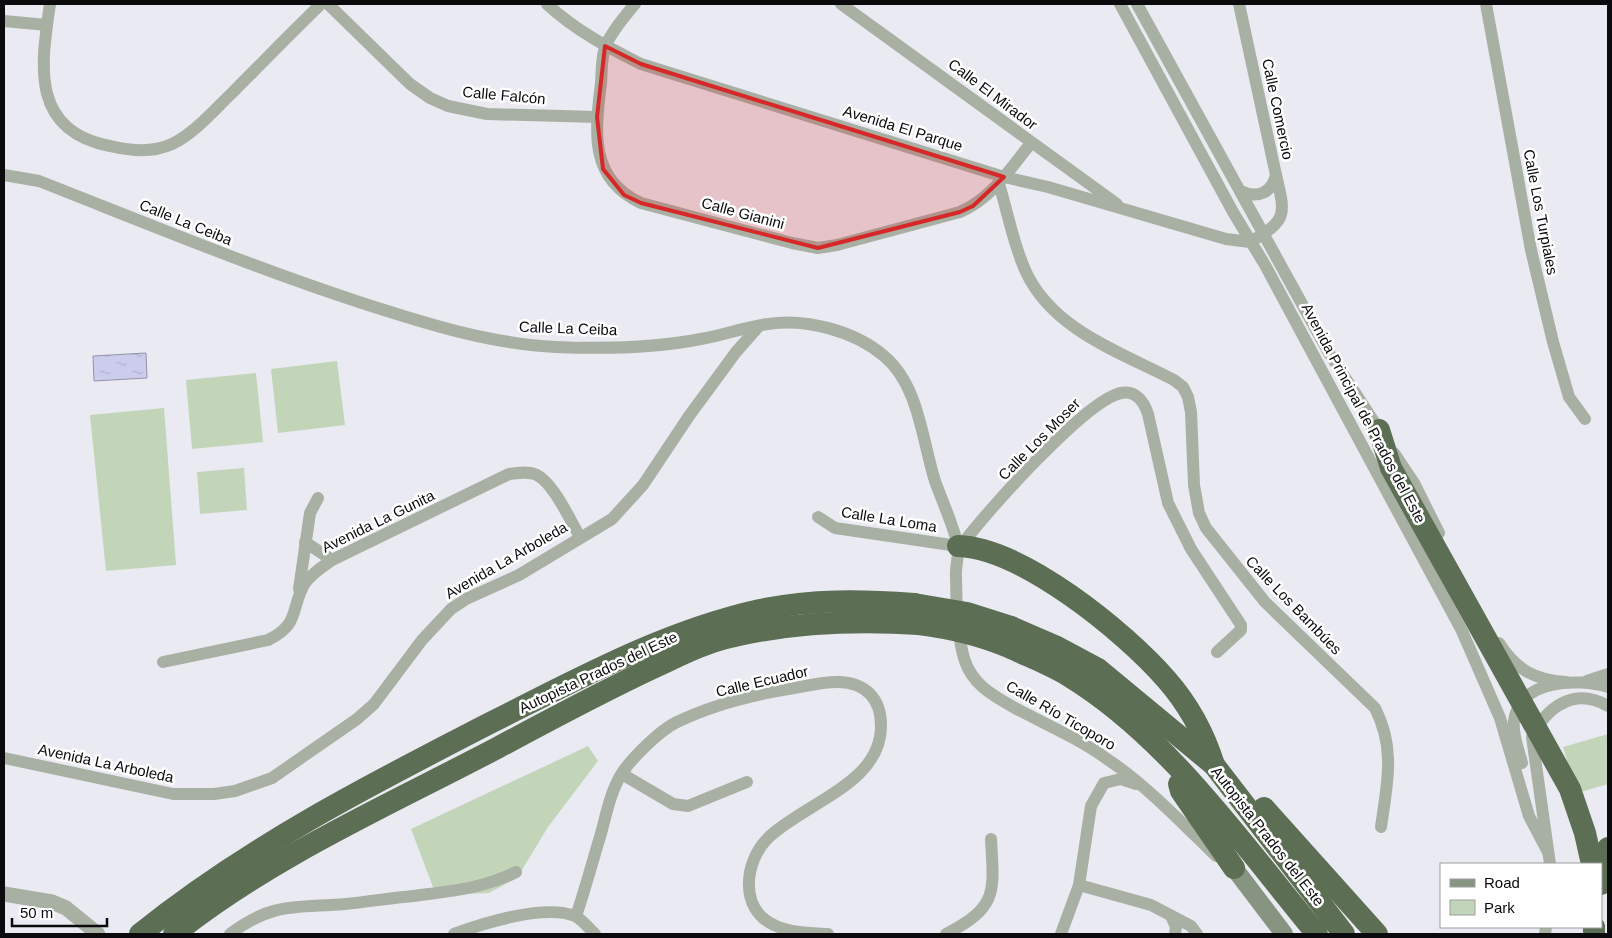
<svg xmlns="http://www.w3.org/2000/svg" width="1612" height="938" font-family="Helvetica,sans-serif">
  <defs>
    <pattern id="water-ripples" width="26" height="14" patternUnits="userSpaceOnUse" patternTransform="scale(1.25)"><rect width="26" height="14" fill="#cccded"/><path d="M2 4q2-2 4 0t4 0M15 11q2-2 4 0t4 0" fill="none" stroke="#aeafca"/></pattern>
  </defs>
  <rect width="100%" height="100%" fill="#eaeaf2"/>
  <g fill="#c2d5b9">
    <polygon points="337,361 345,425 278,433 271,369"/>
    <polygon points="256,373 263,442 192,449 186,380"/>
    <polygon points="164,408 176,565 106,571 90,415"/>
    <polygon points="244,468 247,510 200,514 197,472"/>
    <polygon points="1608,734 1608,784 1577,793 1563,747"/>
    <polygon points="588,746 598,761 548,827 517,878 489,893 436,895 411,829"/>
  </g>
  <polygon fill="url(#water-ripples)" stroke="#9293aa" points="146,353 147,378 94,381 93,356"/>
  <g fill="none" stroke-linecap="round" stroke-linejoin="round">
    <g stroke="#a8b0a4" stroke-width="12">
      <path d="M50,4C41,65 30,130 110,146C132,151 152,153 172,144C195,133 215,109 233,92C262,63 291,33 321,4"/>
      <polyline points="328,4 410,84 430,98 448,106 487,114 597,117"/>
      <path d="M547,4C575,30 607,47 641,64L1004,177L1048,187L1226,239L1250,242C1287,220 1286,216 1276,175"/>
      <path d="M635,4C625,16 612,31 606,45C601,55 602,72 601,83C595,132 589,179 641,203L792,243L818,248L837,245L960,212C992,198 1010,169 1031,143"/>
      <polyline points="841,4 1117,204"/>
      <polyline points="1120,4 1233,212 1265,265 1462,631 1500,718 1529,816 1548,852"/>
      <polyline points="1137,4 1329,353 1382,434"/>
      <path d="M1239,4L1276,175C1272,193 1257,199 1241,191"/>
      <polyline points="1486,4 1531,250 1553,342 1569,397 1585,419"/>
      <polyline points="4,21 47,25"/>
      <path d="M4,175L39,181C146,223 252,267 362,303C424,323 490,344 556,347C603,349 655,348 701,339C724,335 745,327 768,324C806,318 855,331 884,356C919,385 922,440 935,481C941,498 956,532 958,547C959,557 955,567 956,577C956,599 958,642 965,661C973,685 993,695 1013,707C1045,724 1078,738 1107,759C1145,784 1183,824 1216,856"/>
      <path d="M999,184C1008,213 1013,244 1026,272C1053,330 1120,352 1174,380L1183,387L1188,397L1191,412L1194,485L1199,513L1206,528L1265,602L1375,708C1396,749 1387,784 1381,827"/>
      <polyline points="1394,453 1414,483 1439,533"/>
      <polyline points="818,517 835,528 958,546"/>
      <polyline points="305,542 332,560"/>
      <path d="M961,546C984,514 1086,400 1121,393C1136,390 1144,402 1148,414L1168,503L1191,549L1241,625V630L1217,652"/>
      <polyline points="299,589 310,513 318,498"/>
      <path d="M1499,643C1516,670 1535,680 1566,682"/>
      <path d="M163,662L268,640C301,624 290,608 305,583C312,573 322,567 332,560L509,474C519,473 528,471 537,475C554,484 570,520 580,537"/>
      <polyline points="1587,681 1608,674"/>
      <polyline points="4,758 173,794 214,794 235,791 272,778 357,719 374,704 422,640 451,609 466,599 519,575 612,519 643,485 689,416 736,352 759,326"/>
      <path d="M1522,763C1519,751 1512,734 1514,721C1519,679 1578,678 1608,687"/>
      <polyline points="622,774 673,804 688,806 747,782"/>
      <path d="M1550,864L1532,737C1547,706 1575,687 1608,706"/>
      <polyline points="1079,885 1151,905 1191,926 1197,934"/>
      <path d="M576,916C585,890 592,863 600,837C606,816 610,792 622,773C632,758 660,730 677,722C712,705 756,694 794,688C817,684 851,674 870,694C878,702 881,715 881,726C881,784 804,803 768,838C744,862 739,909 774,925C790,933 811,933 828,934"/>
      <polyline points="1172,918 1176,927 1175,934"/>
      <path d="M230,934C272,902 296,908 345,904C367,902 390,898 413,896C451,891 481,889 516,872"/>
      <path d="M454,934C484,923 544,904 575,916C582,919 589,929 595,934"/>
      <path d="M946,934C998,907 994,893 991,839"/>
      <polyline points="1061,934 1079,885 1091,806 1104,783 1121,779 1136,784"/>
      <polyline points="1545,934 1546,927"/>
    </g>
    <polyline stroke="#a8b0a4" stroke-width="15" points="4,894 52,902 66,908 98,934"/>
    <polyline stroke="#879482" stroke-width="18" points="1234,868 1284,934"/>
    <g stroke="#5c6e54" stroke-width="22">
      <path d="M958,546C1022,548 1124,631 1166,679C1188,704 1204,733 1214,765"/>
      <polyline points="1011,627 1055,646 1098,669 1214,765 1344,934"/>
      <path d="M1011,648C1030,657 1051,665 1069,676C1169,737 1243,845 1317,934"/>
      <polyline points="1179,784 1181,791 1234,868"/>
      <polyline points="1264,808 1377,934"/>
      <polyline points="1601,884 1608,848"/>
      <path d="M140,934C248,847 371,784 494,721C580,678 665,631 760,610C811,599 862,600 914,604"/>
      <path d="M174,934C272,856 389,805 499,747C551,719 603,691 657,666C681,655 704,643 730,637C793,622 855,620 919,624"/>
      <polyline points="1594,934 1594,927"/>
    </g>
    <g stroke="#5c6e54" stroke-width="22">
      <polyline points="1379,430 1391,468 1570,789 1585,833 1592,864"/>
      <polyline points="914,604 967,613 1011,627"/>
      <path d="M919,624C951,628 981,635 1011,648"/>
    </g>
  </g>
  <path fill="#d62828" fill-opacity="0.2" stroke="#d62828" stroke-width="4" stroke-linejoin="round" d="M605,46L641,64L1004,177L973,206L960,212L818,248L641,203L624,195L603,169L597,117Z"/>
  <g text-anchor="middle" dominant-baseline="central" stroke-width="5" stroke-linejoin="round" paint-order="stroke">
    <g font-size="15" fill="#0b0b0e" stroke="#fff">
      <text transform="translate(993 94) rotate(37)">Calle El Mirador</text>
      <text transform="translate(504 95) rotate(5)">Calle Falcón</text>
      <text transform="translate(1278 109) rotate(78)">Calle Comercio</text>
      <text transform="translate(903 128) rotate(17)">Avenida El Parque</text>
      <text transform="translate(1541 212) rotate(79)">Calle Los Turpiales</text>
      <text transform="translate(743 213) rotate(15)">Calle Gianini</text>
      <text transform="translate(186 222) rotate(22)">Calle La Ceiba</text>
      <text transform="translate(568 328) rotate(2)">Calle La Ceiba</text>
      <text transform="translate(1364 413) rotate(62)">Avenida Principal de Prados del Este</text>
      <text transform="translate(1039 439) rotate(-45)">Calle Los Moser</text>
      <text transform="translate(889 519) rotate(9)">Calle La Loma</text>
      <text transform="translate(378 521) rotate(-26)">Avenida La Gunita</text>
      <text transform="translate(506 560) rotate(-30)">Avenida La Arboleda</text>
      <text transform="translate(1294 605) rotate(46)">Calle Los Bambúes</text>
      <text transform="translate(598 672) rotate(-25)">Autopista Prados del Este</text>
      <text transform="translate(762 681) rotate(-13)">Calle Ecuador</text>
      <text transform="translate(1061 715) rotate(30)">Calle Río Ticoporo</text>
      <text transform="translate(106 763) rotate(12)">Avenida La Arboleda</text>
      <text transform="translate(1268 836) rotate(52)">Autopista Prados del Este</text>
    </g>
  </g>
  <rect width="1612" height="938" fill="none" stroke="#0b0b0e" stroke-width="10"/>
  <rect x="1440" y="863" width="162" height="65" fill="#ffffff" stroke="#9d9d9f"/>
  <rect x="1450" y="879" width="25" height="8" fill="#879482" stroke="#9d9d9f"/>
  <text x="1484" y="888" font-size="15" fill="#0b0b0e">Road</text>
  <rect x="1450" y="900" width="25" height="15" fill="#c2d5b9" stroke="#9d9d9f"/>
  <text x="1484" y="913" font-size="15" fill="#0b0b0e">Park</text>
  <path d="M12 918v8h95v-8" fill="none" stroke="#0b0b0e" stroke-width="2.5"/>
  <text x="20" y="918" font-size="15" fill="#0b0b0e" stroke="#ffffff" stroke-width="4" paint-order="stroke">50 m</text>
</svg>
